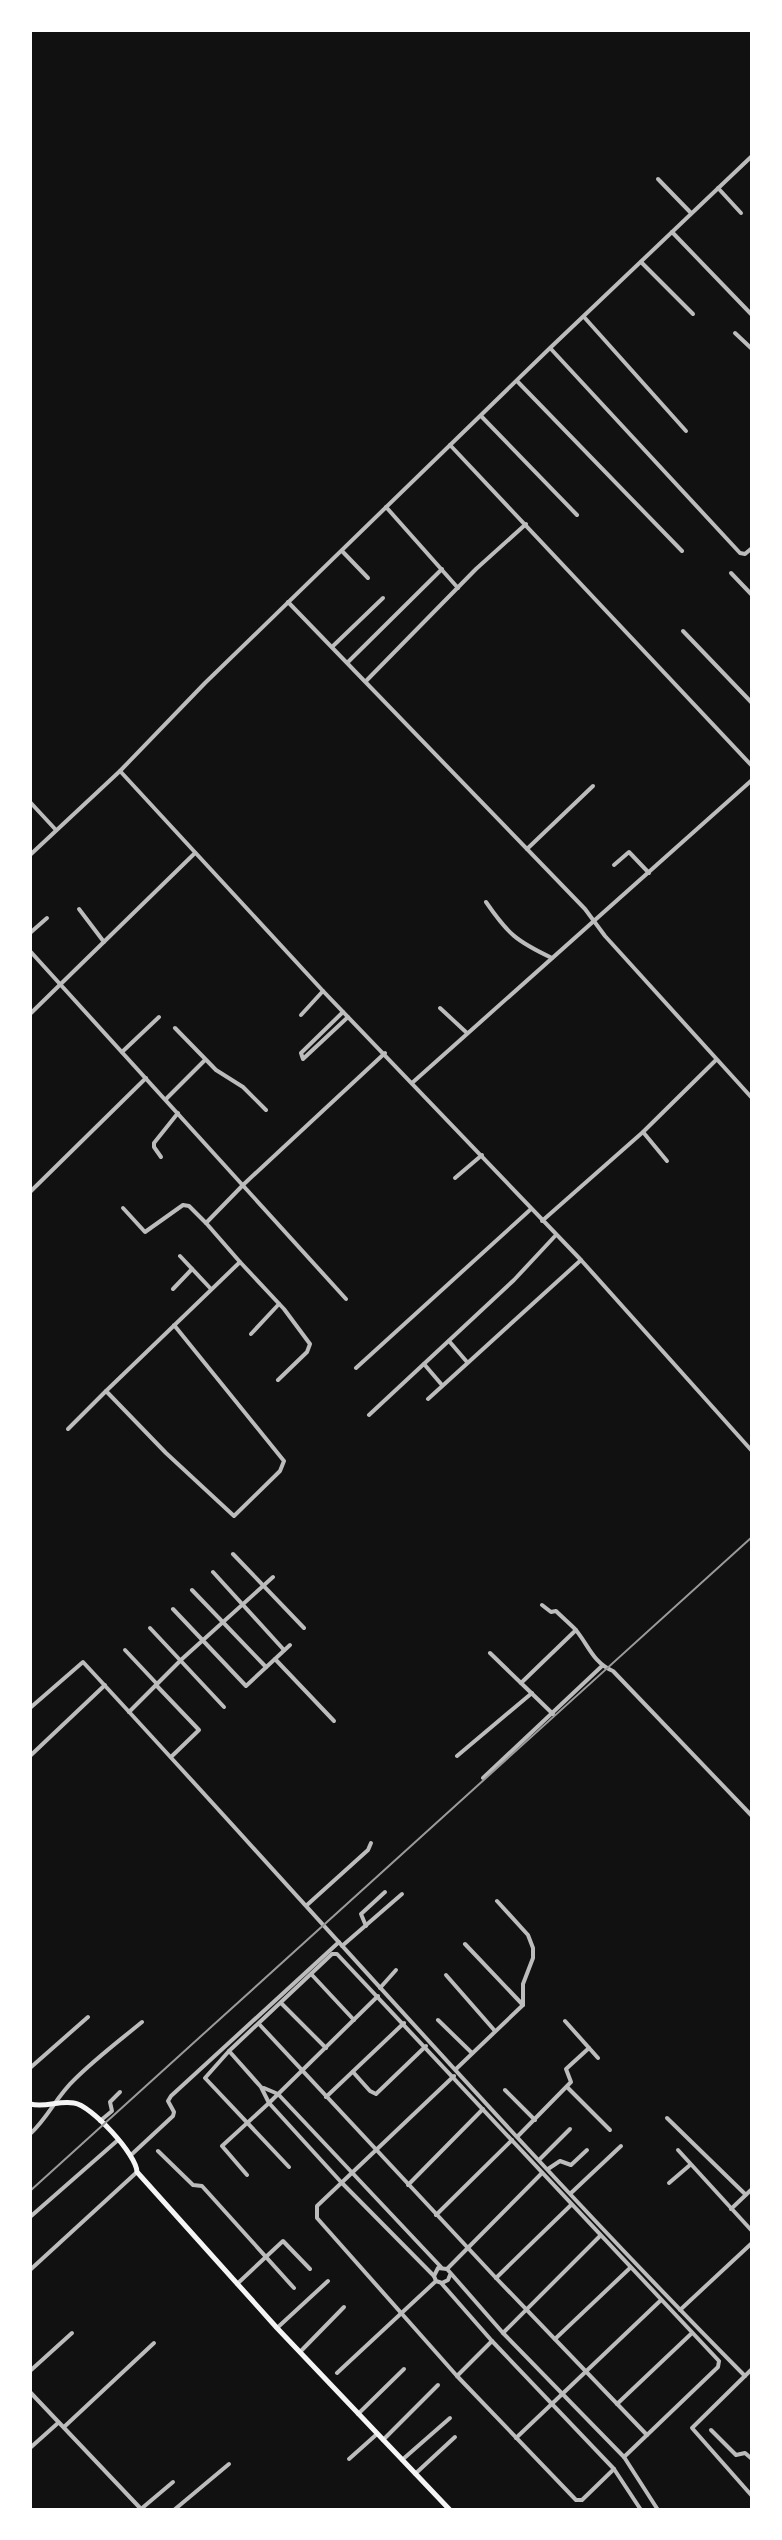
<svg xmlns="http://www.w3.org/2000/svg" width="782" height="2540" font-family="Commissioner,sans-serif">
  <rect width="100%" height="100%" fill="#111"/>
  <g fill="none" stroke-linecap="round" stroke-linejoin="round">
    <g stroke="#bcbcbc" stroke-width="4">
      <polyline points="658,179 691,213"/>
      <polyline points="718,188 741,213"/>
      <polyline points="672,232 752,315"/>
      <polyline points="641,262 693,314"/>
      <polyline points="584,317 686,431"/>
      <polyline points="735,333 752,349"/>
      <polyline points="551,349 740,553 745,554 752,548"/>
      <polyline points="517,381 682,551"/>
      <polyline points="481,416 577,515"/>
      <polyline points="450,445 752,766"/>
      <polyline points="386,507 458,588"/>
      <polyline points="342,551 368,578"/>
      <polyline points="731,573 752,595"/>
      <polyline points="288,602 585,909 605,936 752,1098"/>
      <polyline points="683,631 752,703"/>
      <polyline points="333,646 383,598"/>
      <polyline points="348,662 442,569"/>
      <polyline points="366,681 476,569 526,524"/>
      <polyline points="120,771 323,991 581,1260 752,1451"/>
      <polyline points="30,802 56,830"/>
      <polyline points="527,849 593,786"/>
      <polyline points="30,855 120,771 205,683 550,348 752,156"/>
      <polyline points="614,865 629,852 649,873"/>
      <path d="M486,902C508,934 516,941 552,958"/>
      <polyline points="79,909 104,942"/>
      <polyline points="30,933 47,918"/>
      <polyline points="30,951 346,1299"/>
      <polyline points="440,1008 467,1033"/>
      <polyline points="343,1012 301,1053 303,1059 348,1017"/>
      <polyline points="30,1014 195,853"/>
      <polyline points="301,1015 323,991"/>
      <polyline points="175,1028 216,1070 243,1087 266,1110"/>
      <polyline points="122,1052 159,1017"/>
      <polyline points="412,1083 752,780"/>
      <polyline points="166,1099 205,1060"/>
      <polyline points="643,1132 667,1161"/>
      <polyline points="161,1157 154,1147 154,1143 178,1113"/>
      <polyline points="455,1178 482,1155"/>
      <polyline points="30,1192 146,1078"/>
      <polyline points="123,1208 145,1232 183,1205 189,1206 206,1223"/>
      <polyline points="542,1221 643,1132 716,1060"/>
      <polyline points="180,1256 211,1289"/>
      <polyline points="240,1262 284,1309 310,1344 307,1352 278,1380"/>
      <polyline points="173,1289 192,1269"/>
      <polyline points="174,1325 284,1461 280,1471 234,1516 166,1453 106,1391 240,1262 206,1223 244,1184 385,1053"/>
      <polyline points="251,1334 279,1304"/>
      <polyline points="449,1341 467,1362"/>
      <polyline points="424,1364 442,1385"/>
      <polyline points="356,1368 531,1209"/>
      <polyline points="428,1399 581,1260"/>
      <polyline points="369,1415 514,1280 556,1235"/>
      <polyline points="68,1429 106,1391"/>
      <polyline points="233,1554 304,1628"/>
      <polyline points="213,1572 284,1650"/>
      <polyline points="192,1590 266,1667"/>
      <path d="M542,1605L551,1612L556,1611C562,1617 569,1623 575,1629C588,1644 593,1663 613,1671L752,1816"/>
      <polyline points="173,1609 246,1686 290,1645"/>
      <polyline points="150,1628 224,1707"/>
      <polyline points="125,1650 157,1684"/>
      <polyline points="490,1653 521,1683"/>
      <polyline points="275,1659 334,1721"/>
      <polyline points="156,1685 199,1730 171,1757"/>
      <path d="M30,1708L83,1662C304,1900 516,2145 745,2376"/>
      <polyline points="129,1712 182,1659 273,1577"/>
      <polyline points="553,1714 521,1683 576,1630"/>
      <polyline points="30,1756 105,1685"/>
      <polyline points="457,1756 532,1693"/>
      <polyline points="483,1778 602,1666"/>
      <polyline points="307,1905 368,1850 371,1843"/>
      <polyline points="366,1926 361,1914 385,1892"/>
      <polyline points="465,1944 523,2005"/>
      <polyline points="342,1946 402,1894"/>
      <polyline points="312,1975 354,2020"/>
      <polyline points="446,1975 495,2031"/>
      <polyline points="380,1988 396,1970"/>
      <polyline points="281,2003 326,2048"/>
      <polyline points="438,2020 472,2053"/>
      <polyline points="565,2021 598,2058"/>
      <polyline points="259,2024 496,2278 647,2435"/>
      <polyline points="229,2051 261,2087 269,2103 341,2182 434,2276"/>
      <polyline points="30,2068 88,2017"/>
      <polyline points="456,2069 523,2005 523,1984 533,1958 533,1948 528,1935 497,1901"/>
      <polyline points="353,2072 370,2091 376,2094 426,2046"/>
      <polyline points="454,2076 317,2206 317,2218 457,2376 576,2500 582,2500 614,2469"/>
      <polyline points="567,2087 610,2130"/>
      <polyline points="264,2088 278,2094 441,2267"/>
      <polyline points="505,2090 535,2120"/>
      <polyline points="326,2097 404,2023"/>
      <polyline points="667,2118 745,2194"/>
      <polyline points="100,2121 112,2111 110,2102 120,2092"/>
      <path d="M30,2134C48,2118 56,2097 74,2080C95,2059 119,2041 142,2022"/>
      <polyline points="518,2136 571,2082 566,2069 589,2048"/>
      <polyline points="678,2150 752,2231"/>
      <polyline points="158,2151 193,2185 202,2186 294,2288"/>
      <polyline points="131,2155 173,2116 174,2112 168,2101 171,2096 339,1942"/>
      <polyline points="540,2159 570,2129"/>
      <polyline points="289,2167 205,2078 229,2051 332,1954 337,1954 719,2361 718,2367 624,2457"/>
      <polyline points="548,2169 560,2161 571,2165 587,2150"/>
      <polyline points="247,2175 222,2146 269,2103 378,1996"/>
      <polyline points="669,2183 690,2165"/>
      <polyline points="408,2185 483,2109"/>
      <polyline points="571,2193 621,2146"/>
      <polyline points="731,2209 752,2189"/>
      <polyline points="436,2215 512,2140"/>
      <polyline points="30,2217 118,2140"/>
      <polyline points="447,2269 542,2173"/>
      <polyline points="30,2270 137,2172"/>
      <polyline points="450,2275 448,2280 442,2283 436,2281 434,2276 438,2268 447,2269 503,2333 624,2457 658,2510"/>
      <polyline points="496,2278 571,2205"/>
      <polyline points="237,2284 283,2241 310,2269"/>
      <polyline points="442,2284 492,2341 614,2469 641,2510"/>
      <polyline points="680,2310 752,2243"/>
      <polyline points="277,2328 328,2281"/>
      <polyline points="503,2333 600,2236"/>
      <polyline points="555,2339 630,2268"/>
      <polyline points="300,2352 344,2307"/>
      <polyline points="752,2369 692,2428 752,2496"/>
      <polyline points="30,2371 72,2333"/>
      <polyline points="337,2373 436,2281"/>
      <polyline points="457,2376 492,2341"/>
      <polyline points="30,2392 142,2510"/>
      <polyline points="617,2404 692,2333"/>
      <polyline points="358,2414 404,2369"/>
      <polyline points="64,2427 154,2343"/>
      <polyline points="711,2430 736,2455 745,2453 752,2459"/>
      <polyline points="516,2438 660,2301"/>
      <polyline points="383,2440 438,2385"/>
      <polyline points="30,2448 58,2423"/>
      <polyline points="349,2459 377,2434"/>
      <polyline points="402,2460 450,2418"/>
      <polyline points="415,2474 455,2437"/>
      <polyline points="141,2509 173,2482"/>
      <polyline points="174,2510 229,2464"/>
    </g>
    <path stroke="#f5f5f5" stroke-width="5" d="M30,2104C46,2108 59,2100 74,2103C91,2105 137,2155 137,2172L277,2328L450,2510"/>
    <polyline stroke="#9a9a9a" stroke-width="2" points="30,2191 752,1537"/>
  </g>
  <rect width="782" height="2540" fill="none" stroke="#ffffff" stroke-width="64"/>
</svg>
